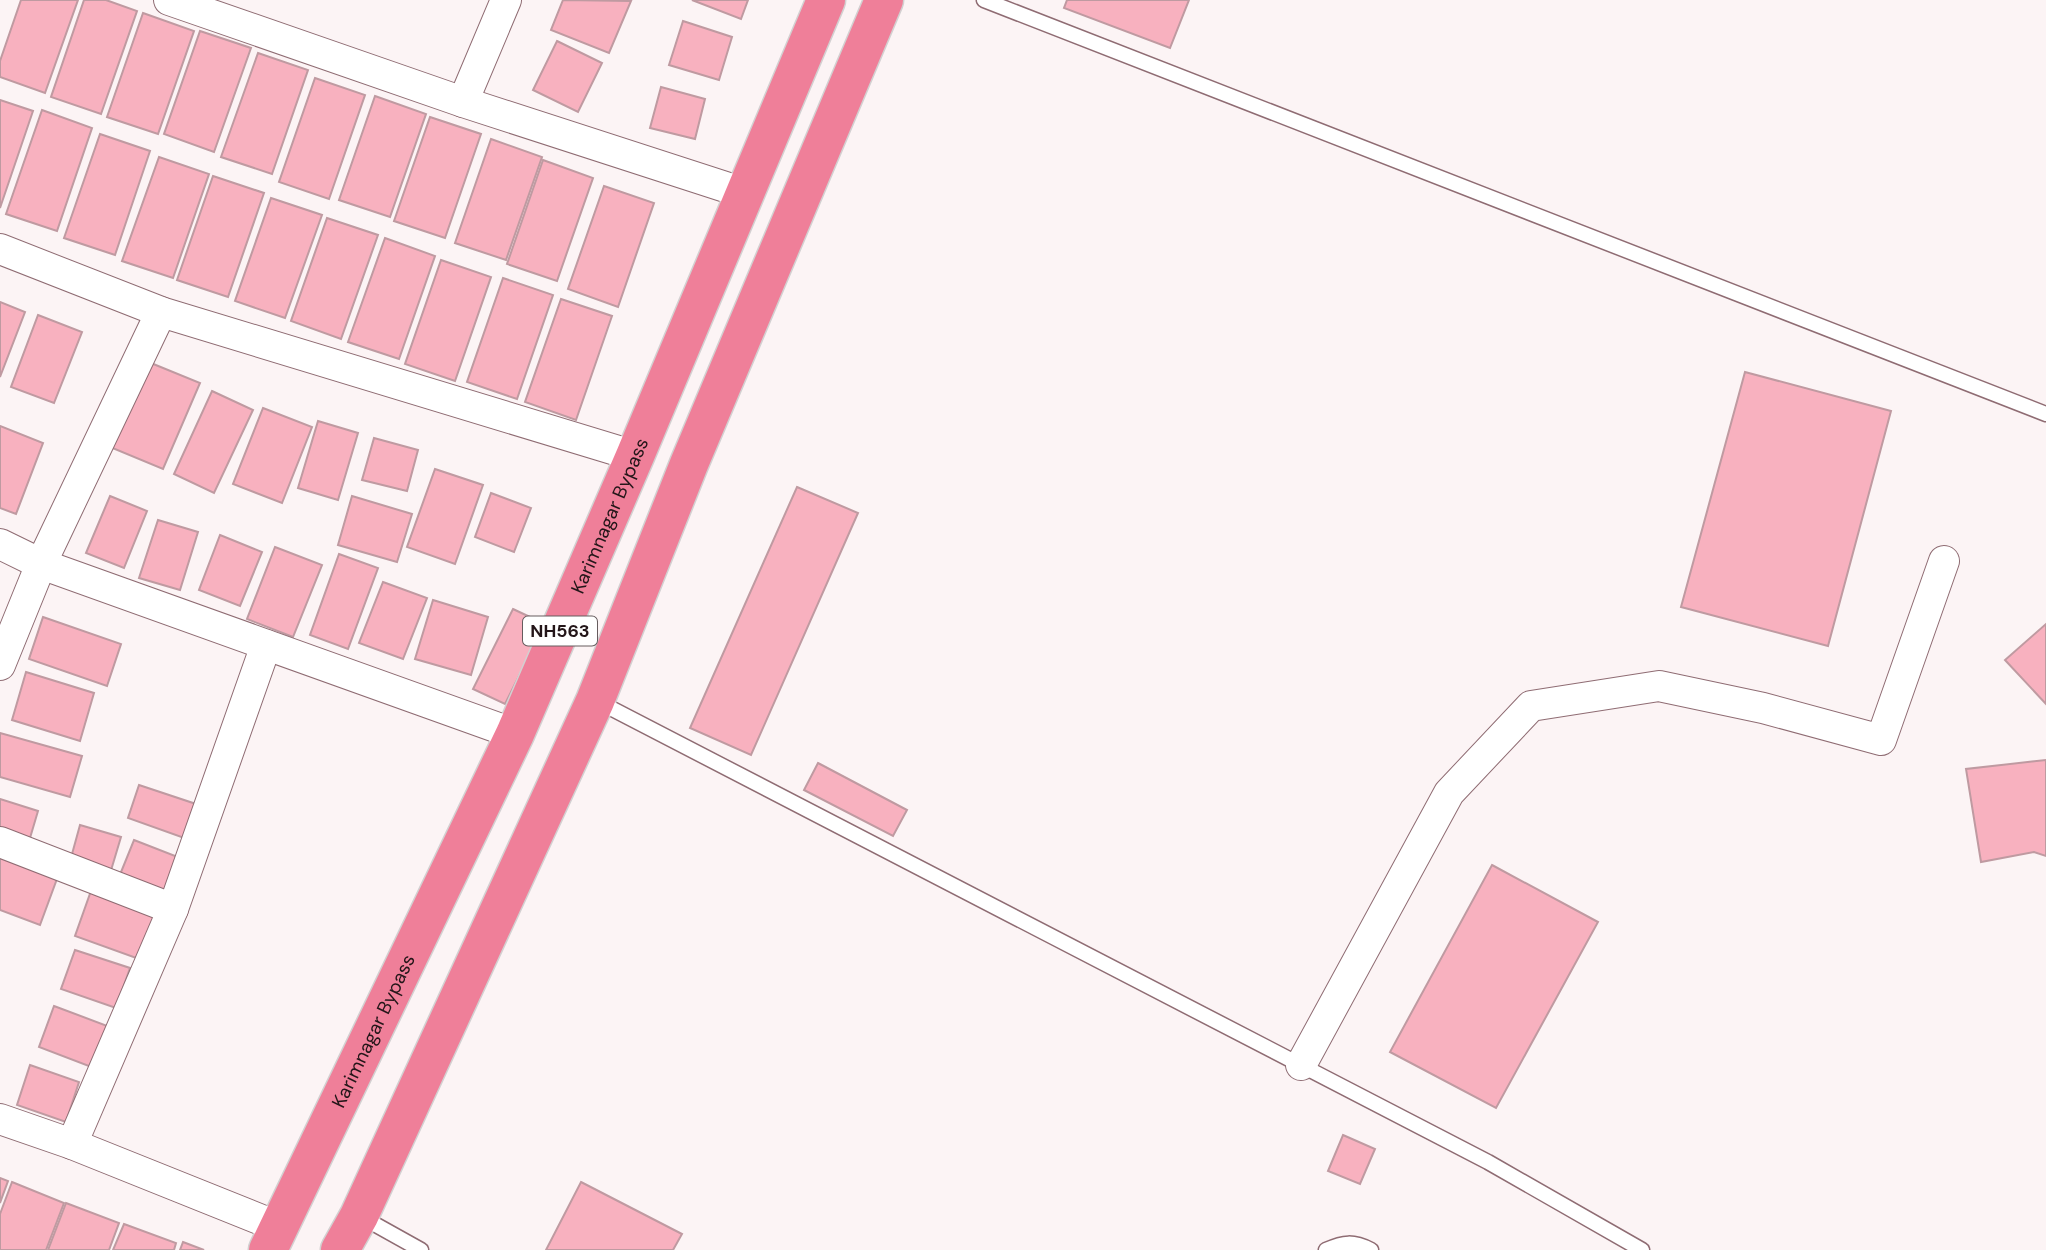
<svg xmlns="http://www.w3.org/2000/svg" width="2046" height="1250" font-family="'DM Sans',sans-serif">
  <rect width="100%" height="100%" fill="#fcf4f5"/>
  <g fill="#f8b1bf" stroke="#bf9aa1" stroke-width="2">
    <polygon points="21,0 78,0 45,93 0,77 0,61"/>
    <polygon points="84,0 106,0 137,11 101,114 51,97"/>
    <polygon points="563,0 631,1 609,53 551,30"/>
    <polygon points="692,0 748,0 741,19"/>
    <polygon points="1067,0 1189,0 1170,48 1064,8"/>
    <polygon points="143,13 194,31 158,134 107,117"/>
    <polygon points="683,21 732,37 719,80 669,65"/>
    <polygon points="200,31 251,48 214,152 164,134"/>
    <polygon points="557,41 602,63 578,112 533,90"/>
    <polygon points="258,53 308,70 272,174 221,157"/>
    <polygon points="315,78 365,95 329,199 279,182"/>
    <polygon points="661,87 705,99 695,139 650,128"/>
    <polygon points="375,96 426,114 390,217 339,200"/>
    <polygon points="0,100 33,111 0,208"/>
    <polygon points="42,110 92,128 57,231 6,214"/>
    <polygon points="430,117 481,134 445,238 394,221"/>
    <polygon points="100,134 150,151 115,255 64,238"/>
    <polygon points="491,139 542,157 506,260 455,243"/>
    <polygon points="159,157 209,174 173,278 122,261"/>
    <polygon points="543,160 593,178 557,281 507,264"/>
    <polygon points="213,176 264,193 228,297 177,280"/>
    <polygon points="604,186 654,203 618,307 568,289"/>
    <polygon points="271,198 322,215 285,318 235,301"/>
    <polygon points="327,218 378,235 341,339 291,321"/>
    <polygon points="385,238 435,256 399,359 348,342"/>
    <polygon points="441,260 491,277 455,381 405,364"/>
    <polygon points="503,278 553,295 517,399 467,382"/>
    <polygon points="561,299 612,316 576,420 525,402"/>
    <polygon points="0,302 25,312 0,377"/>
    <polygon points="38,315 82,332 54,403 11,387"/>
    <polygon points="146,361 200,383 163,469 110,447"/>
    <polygon points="1745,372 1891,411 1828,646 1681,607"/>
    <polygon points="212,391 253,410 214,493 174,474"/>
    <polygon points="263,408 312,427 282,503 233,484"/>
    <polygon points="318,421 358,433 338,500 298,488"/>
    <polygon points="0,426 43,443 16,514 0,508"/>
    <polygon points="374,438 418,450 407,491 362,480"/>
    <polygon points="435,469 483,485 455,564 407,547"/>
    <polygon points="797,487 858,513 751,755 690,728"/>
    <polygon points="491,493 531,508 514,552 475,537"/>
    <polygon points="110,496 147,511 124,568 86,553"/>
    <polygon points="352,496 412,514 397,562 338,545"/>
    <polygon points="158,520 198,532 180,590 139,578"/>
    <polygon points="220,535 262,552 240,606 199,590"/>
    <polygon points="275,547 322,565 293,637 247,619"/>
    <polygon points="339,554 378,568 348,649 310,635"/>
    <polygon points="383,582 427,598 403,659 359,643"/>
    <polygon points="433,600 488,617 471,675 415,659"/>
    <polygon points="513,609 545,624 505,704 473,689"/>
    <polygon points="43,617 121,644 107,686 29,659"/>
    <polygon points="2046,624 2046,704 2005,660"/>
    <polygon points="26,672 94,693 80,741 12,720"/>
    <polygon points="0,733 82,756 70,797 0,777"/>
    <polygon points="2046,760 2046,856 2034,852 1981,862 1966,769"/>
    <polygon points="818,763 907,810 893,836 804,790"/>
    <polygon points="139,785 199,805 187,839 128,818"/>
    <polygon points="0,799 38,811 30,838 0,829"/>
    <polygon points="80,825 121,837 109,877 69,865"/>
    <polygon points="134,840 183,859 166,901 117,882"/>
    <polygon points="0,854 58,876 40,925 0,910"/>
    <polygon points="1492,865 1598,922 1496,1108 1390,1052"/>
    <polygon points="92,888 156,911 139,959 75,936"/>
    <polygon points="75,950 130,968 116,1008 61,989"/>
    <polygon points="54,1006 110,1027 94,1068 39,1047"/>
    <polygon points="30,1065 79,1082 66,1122 17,1105"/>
    <polygon points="1343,1135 1375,1149 1360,1184 1328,1171"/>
    <polygon points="0,1178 8,1181 0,1203"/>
    <polygon points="12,1182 64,1203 46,1250 0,1250 0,1214"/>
    <polygon points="581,1182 682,1234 673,1250 546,1250"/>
    <polygon points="66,1203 119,1223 109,1250 48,1250"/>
    <polygon points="124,1224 176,1243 174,1250 113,1250"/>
    <polygon points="183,1242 204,1250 180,1250"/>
  </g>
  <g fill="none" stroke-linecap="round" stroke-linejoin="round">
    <defs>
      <g id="lane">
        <polyline points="984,0 2046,414"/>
        <polyline points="597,701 1488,1162 1642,1250"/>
        <polyline points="360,1216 421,1250"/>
        <path d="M1326,1250C1344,1242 1353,1241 1371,1250"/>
      </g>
      <g id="street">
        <polyline points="169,0 463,102 744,193"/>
        <polyline points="463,102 506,0"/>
        <polyline points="0,249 161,312 635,456"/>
        <polyline points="0,544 41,564 515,734"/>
        <polyline points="0,665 41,564 161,312"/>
        <polyline points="0,842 173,909"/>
        <polyline points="1301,1065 1449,793 1531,706 1659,686 1763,708 1881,740 1944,561"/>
        <polyline points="0,1119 72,1144 279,1227"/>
        <polyline points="72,1144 173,909 266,645"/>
      </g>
      <g id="highway">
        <path id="s1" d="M268,1250L515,734L635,456L826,0"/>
        <polyline points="340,1250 359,1216 595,701 689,464 884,0"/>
      </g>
    </defs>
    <use href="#lane" stroke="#8f6c73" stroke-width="17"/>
    <use href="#street" stroke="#8f6c73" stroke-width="32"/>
    <use href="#highway" stroke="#d3d0d1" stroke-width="41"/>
    <use href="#lane" stroke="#fff" stroke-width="14"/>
    <use href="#street" stroke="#fff" stroke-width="30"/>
    <use href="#highway" stroke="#ef7f99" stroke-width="38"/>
  </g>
  <g text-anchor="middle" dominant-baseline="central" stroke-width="5" stroke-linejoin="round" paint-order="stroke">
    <rect fill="#fff" stroke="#665c5e" stroke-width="2" x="523" y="616.5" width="74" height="29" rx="5"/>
    <g font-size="18" font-weight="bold" fill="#241619">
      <text x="560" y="631">NH563</text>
    </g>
    <g font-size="19" fill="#241619" stroke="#fff">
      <text stroke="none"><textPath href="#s1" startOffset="810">Karimnagar Bypass</textPath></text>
      <text stroke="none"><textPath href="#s1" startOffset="243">Karimnagar Bypass</textPath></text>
    </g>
  </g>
</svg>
